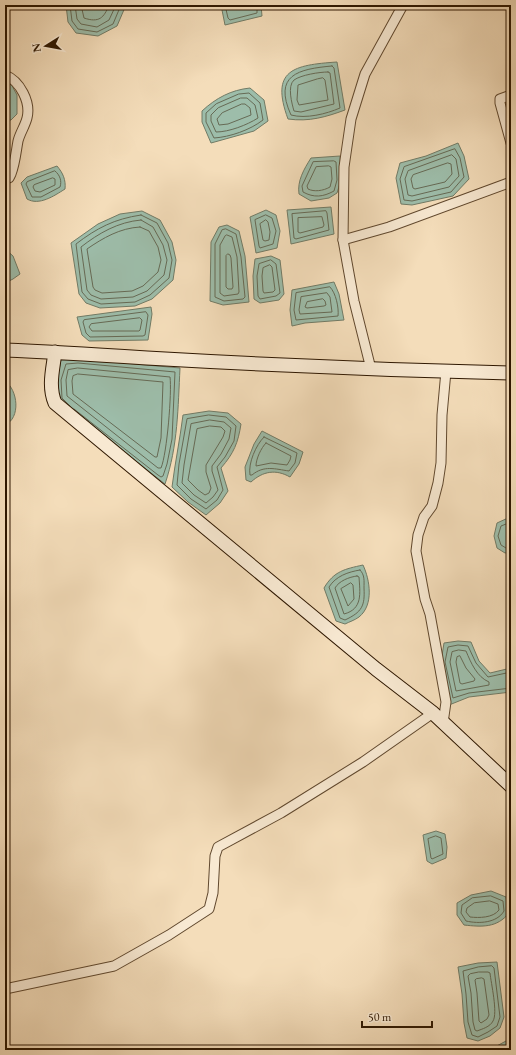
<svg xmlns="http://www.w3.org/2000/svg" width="516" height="1055" font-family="'EB Garamond',serif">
  <rect width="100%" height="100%" fill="#f4ddba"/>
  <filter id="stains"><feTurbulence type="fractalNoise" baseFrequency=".005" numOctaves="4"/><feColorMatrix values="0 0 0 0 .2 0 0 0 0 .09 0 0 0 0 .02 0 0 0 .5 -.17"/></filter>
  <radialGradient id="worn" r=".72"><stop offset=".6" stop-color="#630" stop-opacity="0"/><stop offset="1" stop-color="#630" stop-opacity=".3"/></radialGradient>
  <g fill="#9dbdaa" stroke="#717b66">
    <polygon points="66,5 126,5 117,26 98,36 76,33 68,22"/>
    <polygon points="221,5 261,5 262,16 225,25"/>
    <path d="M337,62L345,110C326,117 309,122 288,119C270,70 293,65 337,62Z"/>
    <polygon points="5,82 10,82 17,95 17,114 11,120 5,121"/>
    <path d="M250,88L264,100L268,121L254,131L211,143L202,122V111C216,98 231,90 250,88Z"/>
    <polygon points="458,143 464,156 469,179 453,196 412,205 401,204 396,178 400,163 426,156"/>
    <path d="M340,156L341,180L337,193L329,198L311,201L299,194C297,181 304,169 311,158Z"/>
    <path d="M57,166C63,173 66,180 65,189C54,196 39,206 27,199L21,183L27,177Z"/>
    <polygon points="331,207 334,234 291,244 287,210"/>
    <polygon points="266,210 276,215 280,231 277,248 256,253 250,217"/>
    <polygon points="142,211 160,220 172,242 176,260 173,280 152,299 135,306 100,308 86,303 79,294 71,243 98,224 120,214"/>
    <polygon points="227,225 239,231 245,256 249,302 223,305 210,301 211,242 219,227"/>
    <polygon points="5,249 13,256 20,274 13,279 5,283"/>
    <polygon points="271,256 280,260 284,294 279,300 260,303 254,299 253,276 255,259"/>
    <polygon points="334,282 339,294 344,320 305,323 292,326 290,310 292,290"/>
    <polygon points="151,307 152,314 148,340 89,341 82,335 77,317"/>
    <path d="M78,359L180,368C178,407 178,446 165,484L58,400L57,380L61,360Z"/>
    <path d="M5,381C18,390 21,418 5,425Z"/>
    <path d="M209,411L228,413L241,424C238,443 234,453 221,468L228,491L220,503L206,515L188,502L172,487C175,463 180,439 183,415Z"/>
    <path d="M262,431L303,452L299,464L290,477C276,469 263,471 251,482L246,480L245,467L254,444Z"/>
    <polygon points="508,518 511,518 511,552 505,553 497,548 494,536 497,523"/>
    <path d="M363,565C370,580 374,605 359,617C355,620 349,622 345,624L336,621L324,588C334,571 345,569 363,565Z"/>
    <polygon points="458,641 471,642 479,661 490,673 511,668 511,692 469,697 449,705 441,662 444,643"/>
    <polygon points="436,831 445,834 447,847 446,858 432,864 427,861 423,835"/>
    <path d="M491,891L506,897L509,913C497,928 482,927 464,925L457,915V903L471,895Z"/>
    <polygon points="497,962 504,1017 500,1028 490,1036 478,1041 467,1038 464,1023 462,994 458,967 478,963"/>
    <polygon points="506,1041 511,1046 511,1050 493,1050 493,1048"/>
  </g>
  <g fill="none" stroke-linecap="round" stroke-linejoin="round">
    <g stroke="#666a55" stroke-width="1">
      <polyline points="70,5 72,21 78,29 97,32 113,24 121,5"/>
      <polyline points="75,5 77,19 81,24 97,27 109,20 116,5"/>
      <path d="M81,5L84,18C99,23 104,18 109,5"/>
      <polyline points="225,5 228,18 230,20 257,13 257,5"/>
      <path d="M332,66L334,68L340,108C326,114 306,119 291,115C273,75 298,69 332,66Z"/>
      <path d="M328,72L330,73L334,104L301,112L294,111C292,104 287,86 294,80C301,75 319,72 328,72Z"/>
      <polygon points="323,78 325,80 328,100 299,105 297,100 298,85 317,79"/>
      <path d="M239,94L249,93L260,103L263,120C250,130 230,137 214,138L206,122V113L216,104Z"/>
      <path d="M241,98H247L255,105L258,118C247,125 229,132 216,132L211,121V115L218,108Z"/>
      <polygon points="242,104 245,104 250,108 251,115 228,124 219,125 217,119 222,113"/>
      <polygon points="455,149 460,158 464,177 451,192 412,201 404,200 400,179 404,167"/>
      <polygon points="452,155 456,159 459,176 449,187 412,196 408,195 405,179 408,171"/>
      <path d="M334,161L336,162L337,180L334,191C323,197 314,198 303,192L302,186L313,162Z"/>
      <polygon points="448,163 451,164 452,174 445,182 415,189 413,188 411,179 413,175"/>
      <path d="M329,166L331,167L332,179L330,187C323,191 314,192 308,189L307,186L316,167Z"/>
      <path d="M55,171C60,175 62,181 60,187L41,197H32L26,184L27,182Z"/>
      <polygon points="53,178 55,179 55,185 40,192 35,191 33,187 34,185"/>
      <polygon points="326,211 327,213 329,230 296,239 294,238 292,214"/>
      <path d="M141,215L157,223L168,243L172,260L169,278L150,295L135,302L101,304L88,299L82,292L76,244C97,228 114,219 141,215Z"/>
      <polygon points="266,215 272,218 276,231 273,244 260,248 259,246 255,220"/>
      <polygon points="322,217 324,225 323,227 300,233 298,232 298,218"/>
      <path d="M141,220L153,227L163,245L167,260L164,275L147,291L133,297L101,299L91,295L87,290L81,247C99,233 118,222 141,220Z"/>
      <polygon points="266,220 268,222 270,232 269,240 265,241 263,240 260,224"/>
      <path d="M140,227L149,231L158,247L161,260L158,272L143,286L132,291L102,293L95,290L93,287L87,249C103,238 120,228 140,227Z"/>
      <polygon points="226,229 236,234 241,257 245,297 243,299 224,301 215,297 215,244 222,230"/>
      <polygon points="227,235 232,237 237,257 239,292 238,294 224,296 220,293 220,245 225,236"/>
      <polygon points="228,254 230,255 231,258 233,287 232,289 228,289 226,287 226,256"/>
      <polygon points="271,260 276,264 280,293 276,296 260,299 258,296 257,276 259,264"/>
      <polygon points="270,265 272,267 275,290 273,292 264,293 263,291 262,276 263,268"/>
      <path d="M330,287C336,293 339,308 338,316L296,320L294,310L296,293Z"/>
      <polygon points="327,293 330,297 332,312 300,314 299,310 301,297"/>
      <polygon points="323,299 325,301 326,305 324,306 307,308 305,307 307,302"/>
      <polygon points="146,312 148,315 145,335 143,336 90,337 86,333 83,322 84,320"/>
      <polygon points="140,318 142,320 140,330 139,331 92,331 89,327 91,324"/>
      <path d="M78,368L170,377C172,392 167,454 161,468H158L67,396L66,380L68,370Z"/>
      <polygon points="78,374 163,382 161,438 157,457 155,457 73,394 72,381 73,376"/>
      <polyline points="70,406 62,398 61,380 66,364 78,363 175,372 172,439 167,464 163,476 161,477 158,475 74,409"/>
      <polygon points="209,415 226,417 236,426 234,441 225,457 217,467 223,490 217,500 206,509 191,499 177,485 179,464 187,419"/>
      <polygon points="210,420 224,422 231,428 229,439 221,454 212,466 212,471 218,490 213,497 206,503 194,495 182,483 184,465 191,424"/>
      <polygon points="210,426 221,427 225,431 223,437 206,465 206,472 211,488 209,493 205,495 198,490 188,480 197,429"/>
      <path d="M264,437L297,453L295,463L289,471C275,469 264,465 252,475H250C248,463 256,445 264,437Z"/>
      <path d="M266,443L291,456L290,460L287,465L271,463L256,466C256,459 261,448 266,443Z"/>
      <polyline points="511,522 501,526 498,536 501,545 506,548 511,548"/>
      <path d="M360,570C365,575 364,581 364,588C365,606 362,612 345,620L340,618L329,587C336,576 348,572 360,570Z"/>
      <path d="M357,576L359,577C360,593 363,609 344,614L335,588C339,581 349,577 357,576Z"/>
      <polygon points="351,583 353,585 354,599 348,606 341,589"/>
      <path d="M459,650L466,651C471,663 477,677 489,682V685L456,691L450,662L452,652Z"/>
      <polygon points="460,656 466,668 475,679 474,681 462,684 460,683 456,662 457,657"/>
      <polyline points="511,672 488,677 476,663 468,646 458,645 448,647 445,662 453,698 469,693 511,688"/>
      <polygon points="436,836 441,838 443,854 432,859 431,858 428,839"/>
      <path d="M491,896L503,901L504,911C497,923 479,924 466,921L461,913L462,905L472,898Z"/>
      <path d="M490,901L498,904L499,910C493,918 479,918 470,917L466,912L467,908L474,903Z"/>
      <polygon points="492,966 494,968 500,1017 497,1026 488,1032 478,1037 472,1035 468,1022 466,994 463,971 478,967"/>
      <path d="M479,972H488L490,973C491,983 498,1013 493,1021C490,1027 482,1029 477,1031L475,1030L473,1022L471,993L468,976L470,974Z"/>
      <polygon points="482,978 484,979 489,1015 487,1019 481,1023 479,1021 477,993 475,980 476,979"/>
    </g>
    <defs>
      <g id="street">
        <path d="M5,75C20,81 31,102 27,118C25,126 20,133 18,141C16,152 15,164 11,174L9,178L5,179"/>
        <polyline points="511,95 500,99 500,103 511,143"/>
        <polyline points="343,240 389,227 511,182"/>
        <polyline points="371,369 354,301 343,240 344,167 351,119 365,74 403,5"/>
        <polyline points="443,723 446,702 430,614 425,599 416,551 418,535 424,517 432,506 438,483 441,463 442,415 446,371"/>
        <polyline points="5,989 114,966 169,935 209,909 213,893 215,856 218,847 281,813 363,762 433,713"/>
      </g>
      <g id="secondary">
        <path d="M5,350C53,352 100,355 147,358C268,365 390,370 511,373"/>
        <path d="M55,352C53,369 48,386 55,403L376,669L433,713L511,786"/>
      </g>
    </defs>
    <use href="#street" stroke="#60482e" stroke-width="11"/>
    <use href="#secondary" stroke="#2e1700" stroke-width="15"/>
    <use href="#street" stroke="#f8e9d2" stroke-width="9"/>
    <use href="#secondary" stroke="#f8e9d2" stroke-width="13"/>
  </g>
  <rect width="516" height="1055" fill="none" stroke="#f4ddba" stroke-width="20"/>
  <rect x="6" y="6" width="504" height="1043" fill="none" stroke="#2e1700" stroke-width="2"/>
  <rect x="10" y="10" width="496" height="1035" fill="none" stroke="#2e1700"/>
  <g transform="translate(46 46) rotate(259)" stroke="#f8e9d2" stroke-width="3" paint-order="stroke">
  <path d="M0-3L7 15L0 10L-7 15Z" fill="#2e1700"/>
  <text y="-6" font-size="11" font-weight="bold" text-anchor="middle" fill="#2e1700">N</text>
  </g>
  <path d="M362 1021v6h70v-6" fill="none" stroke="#2e1700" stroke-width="2"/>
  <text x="368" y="1021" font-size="12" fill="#2e1700" stroke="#f8e9d2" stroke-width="3" paint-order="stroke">50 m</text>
  <rect width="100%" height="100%" filter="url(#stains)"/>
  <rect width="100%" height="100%" fill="url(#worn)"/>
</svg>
